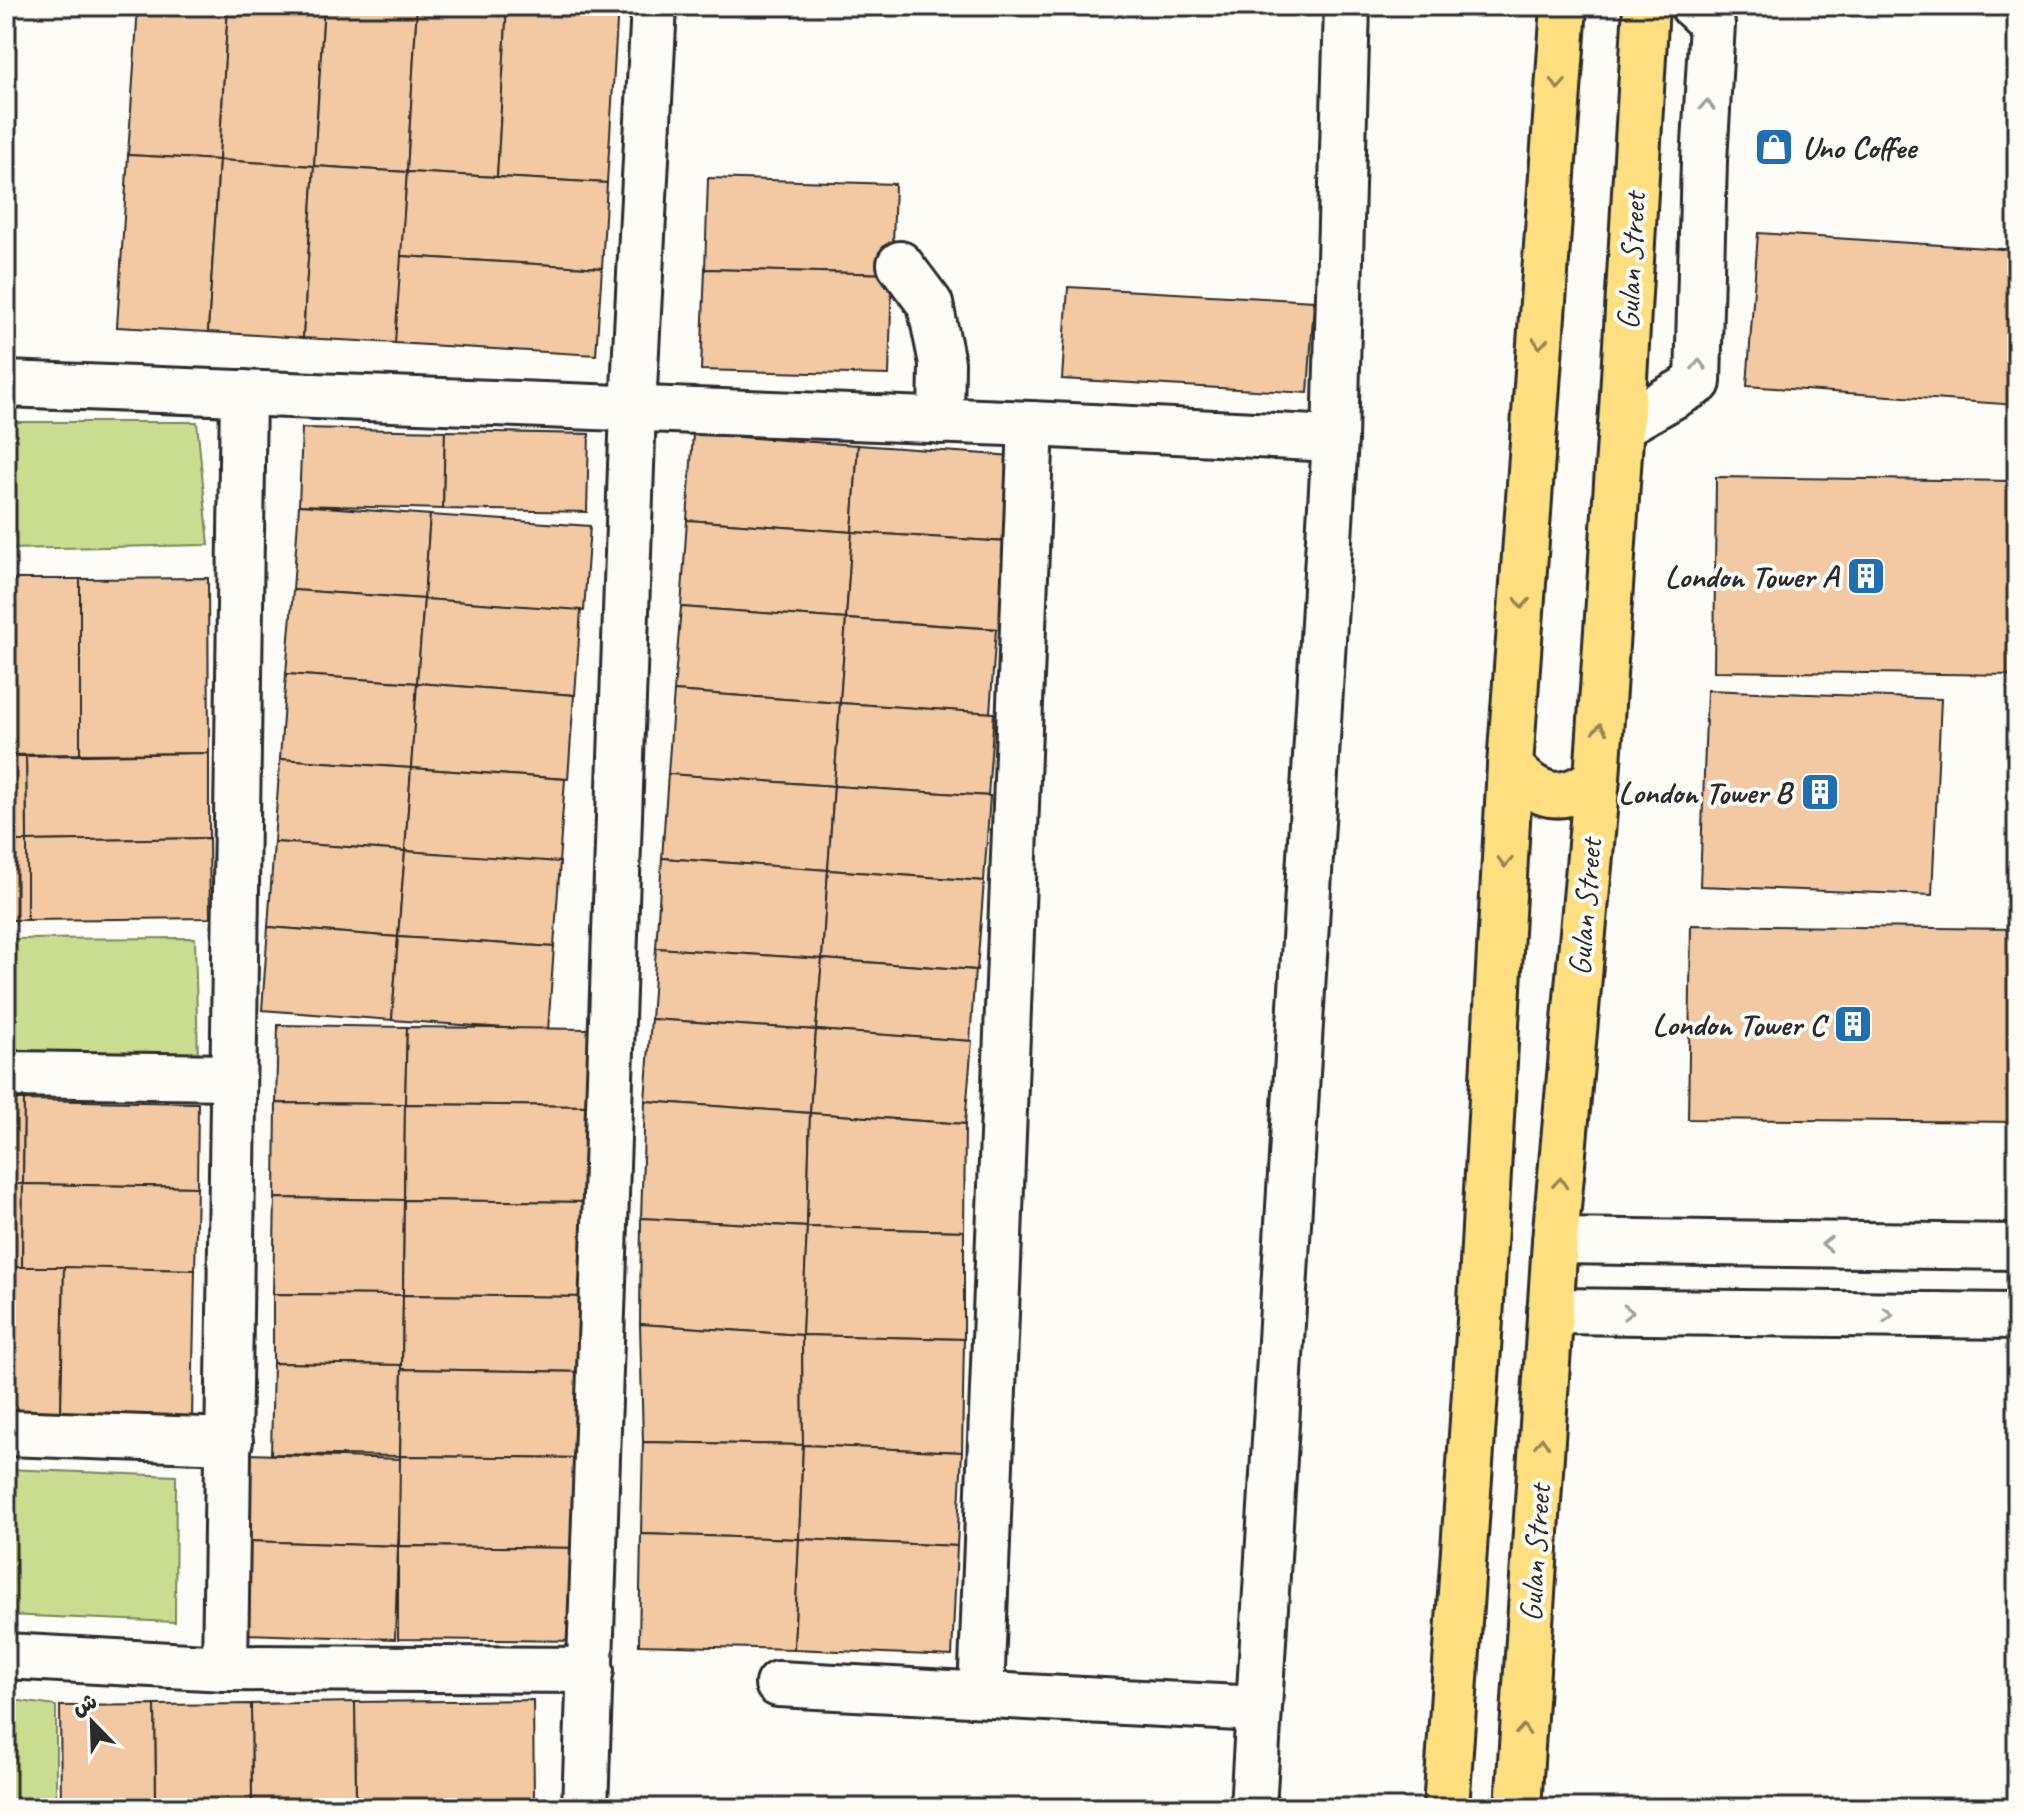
<svg xmlns="http://www.w3.org/2000/svg" width="2023" height="1814" font-family="Caveat,'Playpen Sans Arabic',sans-serif">
  <rect width="100%" height="100%" fill="#fdfcf7"/>
  <filter id="ink" filterUnits="userSpaceOnUse"><feTurbulence type="fractalNoise" baseFrequency=".0125" numOctaves="2"/><feDisplacementMap in="SourceGraphic" scale="16" xChannelSelector="R" yChannelSelector="G"/><feConvolveMatrix kernelMatrix="1 2 1 2 8 2 1 2 1" color-interpolation-filters="sRGB"/></filter>
  <g filter="url(#ink)">
    <g fill="#cadc90" stroke="#7a845e" stroke-width="2">
      <polygon points="6,422 197,422 209,545 6,549"/>
      <polygon points="195,938 198,1059 6,1049 6,939"/>
      <polygon points="6,1469 176,1476 175,1622 6,1615"/>
      <polygon points="6,1699 56,1706 56,1808 6,1808"/>
    </g>
    <g fill="#f2c9a2" stroke="#2b2b2b" stroke-width="2">
      <polygon points="138,6 228,6 219,160 128,155"/>
      <polygon points="228,6 324,6 314,166 219,160"/>
      <polygon points="324,6 417,6 407,172 314,166"/>
      <polygon points="417,6 507,6 497,177 407,172"/>
      <polygon points="507,6 618,6 607,183 497,177"/>
      <polygon points="128,155 219,160 208,332 117,327"/>
      <polygon points="219,160 314,166 303,338 208,332"/>
      <polygon points="314,166 407,172 396,343 303,338"/>
      <polygon points="407,172 607,183 602,268 401,256"/>
      <polygon points="708,178 895,184 892,274 705,269"/>
      <polygon points="1758,233 2017,250 2017,405 1747,386"/>
      <polygon points="401,256 602,268 596,355 395,343"/>
      <polygon points="705,269 892,274 889,375 701,370"/>
      <polygon points="1068,287 1314,301 1308,393 1062,379"/>
      <polygon points="302,428 445,431 443,509 299,505"/>
      <polygon points="445,431 589,434 587,512 443,509"/>
      <polygon points="693,434 858,445 852,532 687,520"/>
      <polygon points="858,445 1013,456 1007,542 852,532"/>
      <polygon points="1716,477 2017,481 2017,675 1714,671"/>
      <polygon points="299,505 430,515 424,599 293,590"/>
      <polygon points="430,515 590,526 584,611 424,599"/>
      <polygon points="687,520 852,532 846,619 681,607"/>
      <polygon points="852,532 1007,542 1001,629 846,619"/>
      <polygon points="208,578 209,753 80,754 80,579"/>
      <polygon points="6,579 80,579 80,754 6,755"/>
      <polygon points="293,590 424,599 417,683 286,674"/>
      <polygon points="424,599 581,610 575,695 417,683"/>
      <polygon points="681,607 846,619 840,703 674,691"/>
      <polygon points="846,619 996,629 990,713 840,703"/>
      <polygon points="286,674 417,683 411,768 280,759"/>
      <polygon points="417,683 574,695 568,779 411,768"/>
      <polygon points="1707,690 1941,699 1932,895 1700,886"/>
      <polygon points="674,691 840,703 834,786 668,774"/>
      <polygon points="840,703 994,713 988,796 834,786"/>
      <polygon points="209,753 209,838 27,841 26,756"/>
      <polygon points="6,756 26,756 27,841 6,841"/>
      <polygon points="280,759 411,768 405,851 274,842"/>
      <polygon points="411,768 565,779 559,863 405,851"/>
      <polygon points="668,774 834,786 828,870 662,858"/>
      <polygon points="834,786 990,796 984,881 828,870"/>
      <polygon points="209,838 210,918 27,920 27,841"/>
      <rect x="6" y="841" width="21" height="79"/>
      <polygon points="274,842 405,851 398,937 268,927"/>
      <polygon points="405,851 560,862 554,947 398,937"/>
      <polygon points="662,858 828,870 822,959 656,948"/>
      <polygon points="828,870 984,881 977,970 822,959"/>
      <polygon points="1691,925 2017,929 2017,1122 1688,1119"/>
      <polygon points="268,927 398,937 392,1020 262,1010"/>
      <polygon points="398,937 554,947 548,1031 392,1020"/>
      <polygon points="656,948 822,959 816,1030 651,1019"/>
      <polygon points="822,959 975,970 970,1041 816,1030"/>
      <polygon points="651,1019 816,1030 810,1113 645,1101"/>
      <polygon points="278,1025 407,1027 405,1104 276,1103"/>
      <polygon points="407,1027 590,1029 589,1106 405,1104"/>
      <polygon points="816,1030 972,1041 965,1124 810,1113"/>
      <polygon points="6,1100 24,1100 23,1184 6,1184"/>
      <polygon points="24,1100 198,1103 197,1187 23,1184"/>
      <polygon points="645,1101 810,1113 807,1227 641,1218"/>
      <polygon points="276,1103 405,1104 404,1200 275,1198"/>
      <polygon points="405,1104 589,1106 588,1202 404,1200"/>
      <polygon points="810,1113 965,1124 964,1231 807,1227"/>
      <polygon points="6,1184 23,1184 22,1267 6,1267"/>
      <polygon points="23,1184 197,1187 195,1270 22,1267"/>
      <polygon points="275,1198 404,1200 403,1295 273,1294"/>
      <polygon points="404,1200 588,1202 586,1297 403,1295"/>
      <polygon points="641,1218 807,1227 802,1335 640,1324"/>
      <polygon points="807,1227 964,1231 964,1339 802,1335"/>
      <polygon points="6,1267 64,1267 61,1415 6,1414"/>
      <polygon points="64,1267 195,1270 192,1418 61,1415"/>
      <polygon points="273,1294 403,1295 402,1365 273,1363"/>
      <polygon points="403,1295 586,1297 585,1372 402,1369"/>
      <polygon points="640,1324 802,1335 803,1445 643,1442"/>
      <polygon points="802,1335 964,1339 962,1452 803,1445"/>
      <polygon points="273,1363 402,1365 400,1456 271,1454"/>
      <polygon points="402,1369 585,1372 584,1458 400,1456"/>
      <polygon points="643,1442 803,1445 799,1539 641,1534"/>
      <polygon points="803,1445 962,1452 957,1546 799,1539"/>
      <polygon points="248,1454 402,1459 398,1546 245,1541"/>
      <polygon points="400,1456 584,1458 583,1548 399,1546"/>
      <polygon points="641,1534 799,1539 794,1649 639,1645"/>
      <polygon points="799,1539 957,1546 952,1656 794,1649"/>
      <polygon points="245,1541 398,1546 395,1639 242,1634"/>
      <polygon points="398,1546 583,1548 581,1641 398,1639"/>
      <polygon points="533,1700 534,1801 356,1804 355,1702"/>
      <polygon points="355,1702 356,1808 252,1808 251,1704"/>
      <polygon points="251,1704 252,1808 156,1808 155,1705"/>
      <polygon points="155,1705 156,1808 61,1808 60,1706"/>
      <polygon points="534,1801 534,1808 356,1808 356,1804"/>
    </g>
    <g fill="none" stroke-linecap="round" stroke-linejoin="round">
      <defs>
        <g id="minor">
          <polyline points="900,264 930,304 942,363 941,421"/>
          <polyline points="6,384 1031,424 1335,439"/>
          <polyline points="1621,426 1698,382 1704,161 1712,24 1693,6"/>
          <polyline points="6,1074 233,1077"/>
          <polyline points="1555,1241 2017,1247"/>
          <polyline points="1550,1311 2017,1316"/>
          <polyline points="6,1433 230,1441"/>
          <polyline points="6,1656 225,1668 591,1670"/>
          <polyline points="225,1668 243,393"/>
          <polyline points="778,1684 1258,1709"/>
          <polyline points="981,1694 1031,424"/>
          <polyline points="585,1808 633,408 654,6"/>
          <polyline points="1253,1808 1335,439 1347,6"/>
        </g>
        <g id="major">
          <path d="M1510,766C1537,798 1562,805 1597,778"/>
          <polyline points="1446,1808 1480,1320 1510,766 1564,6"/>
          <polyline points="1518,1808 1555,1241 1597,778 1623,395 1646,6"/>
        </g>
      </defs>
      <use href="#minor" stroke="#2b2b2b" stroke-width="50"/>
      <use href="#major" stroke="#2b2b2b" stroke-width="50"/>
      <use href="#minor" stroke="#fdfcf7" stroke-width="44"/>
      <use href="#major" stroke="#fedf80" stroke-width="44"/>
    </g>
    <defs><path id="oneway-chevron" d="M-2-3.5L2.5 0L-2 3.5" fill="none" stroke-width="1.6" stroke-linecap="round" stroke-linejoin="round" transform="scale(2)"/></defs>
    <g stroke="#948556">
      <use href="#oneway-chevron" transform="translate(1558 84) rotate(94)"/>
      <use href="#oneway-chevron" transform="translate(1540 343) rotate(94)"/>
      <use href="#oneway-chevron" transform="translate(1522 603) rotate(94)"/>
      <use href="#oneway-chevron" transform="translate(1600 729) rotate(-86)"/>
      <use href="#oneway-chevron" transform="translate(1505 862) rotate(93)"/>
      <use href="#oneway-chevron" transform="translate(1560 1183) rotate(-85)"/>
      <use href="#oneway-chevron" transform="translate(1542 1443) rotate(-86)"/>
      <use href="#oneway-chevron" transform="translate(1523 1730) rotate(-86)"/>
    </g>
    <g stroke="#9e9e9b">
      <use href="#oneway-chevron" transform="translate(1707 105) rotate(-87)"/>
      <use href="#oneway-chevron" transform="translate(1699 365) rotate(-88)"/>
      <use href="#oneway-chevron" transform="translate(1827 1244) rotate(-179)"/>
      <use href="#oneway-chevron" transform="translate(1628 1312) rotate(1)"/>
      <use href="#oneway-chevron" transform="translate(1888 1315) rotate(1)"/>
    </g>
  </g>
  <defs>
    <symbol id="shop-square" viewBox="-11 -11 22 22"><rect x="-9" y="-9" width="18" height="18" rx="4" fill="#1f6fb2" stroke="#fdfcf7"/><path d="M-5-2.5h2.3a2.7 3.5 0 0 1 5.4 0H5L5.5 6h-11ZM-1.5-2.5h3a1.5 2.3 0 0 0-3 0Z" fill="#fff"/></symbol>
    <symbol id="building-square" viewBox="-11 -11 22 22"><rect x="-9" y="-9" width="18" height="18" rx="4" fill="#1f6fb2" stroke="#fdfcf7"/><path d="M-4-6H4V6H1V3H-1V6H-4ZM-2.5-4.3h1.7v1.8h-1.7ZM.8-4.3h1.7v1.8H.8ZM-2.5-1h1.7V.8h-1.7ZM.8-1h1.7V.8H.8Z" fill="#fff"/></symbol>
  </defs>
  <g fill-rule="evenodd">
    <use href="#shop-square" x="1752" y="125" width="44" height="44"/>
    <use href="#building-square" x="1844" y="554" width="44" height="44"/>
    <use href="#building-square" x="1798" y="770" width="44" height="44"/>
    <use href="#building-square" x="1831" y="1002" width="44" height="44"/>
  </g>
  <g text-anchor="middle" dominant-baseline="central" stroke-width="8" stroke-linejoin="round" paint-order="stroke">
    <g font-size="32" font-weight="bold" fill="#2b2b2b" stroke="#fdfcf7" text-anchor="end">
      <text x="1802" y="147" text-anchor="start">Uno Coffee</text>
      <text x="1838" y="576">London Tower A</text>
      <text x="1792" y="792">London Tower B</text>
      <text x="1825" y="1024">London Tower C</text>
    </g>
    <g font-size="32" fill="#2b2b2b" stroke="#fdfcf7">
      <text transform="translate(1631 261) rotate(-87)">Gulan Street</text>
      <text transform="translate(1585 907) rotate(-85)">Gulan Street</text>
      <text transform="translate(1535 1553) rotate(-86)">Gulan Street</text>
    </g>
  </g>
  <rect width="2023" height="1814" fill="none" stroke="#fdfcf7" stroke-width="32"/>
  <rect x="16" y="16" width="1991" height="1782" fill="none" stroke="#2b2b2b" stroke-width="3" filter="url(#ink)"/>
  <g transform="translate(92 1722) rotate(337)" stroke="#fdfcf7" stroke-width="6" paint-order="stroke">
  <path d="M0-6L14 30L0 20L-14 30Z" fill="#2b2b2b"/>
  <text y="-12" font-size="22" font-weight="bold" text-anchor="middle" fill="#2b2b2b">ش</text>
  </g>
</svg>
